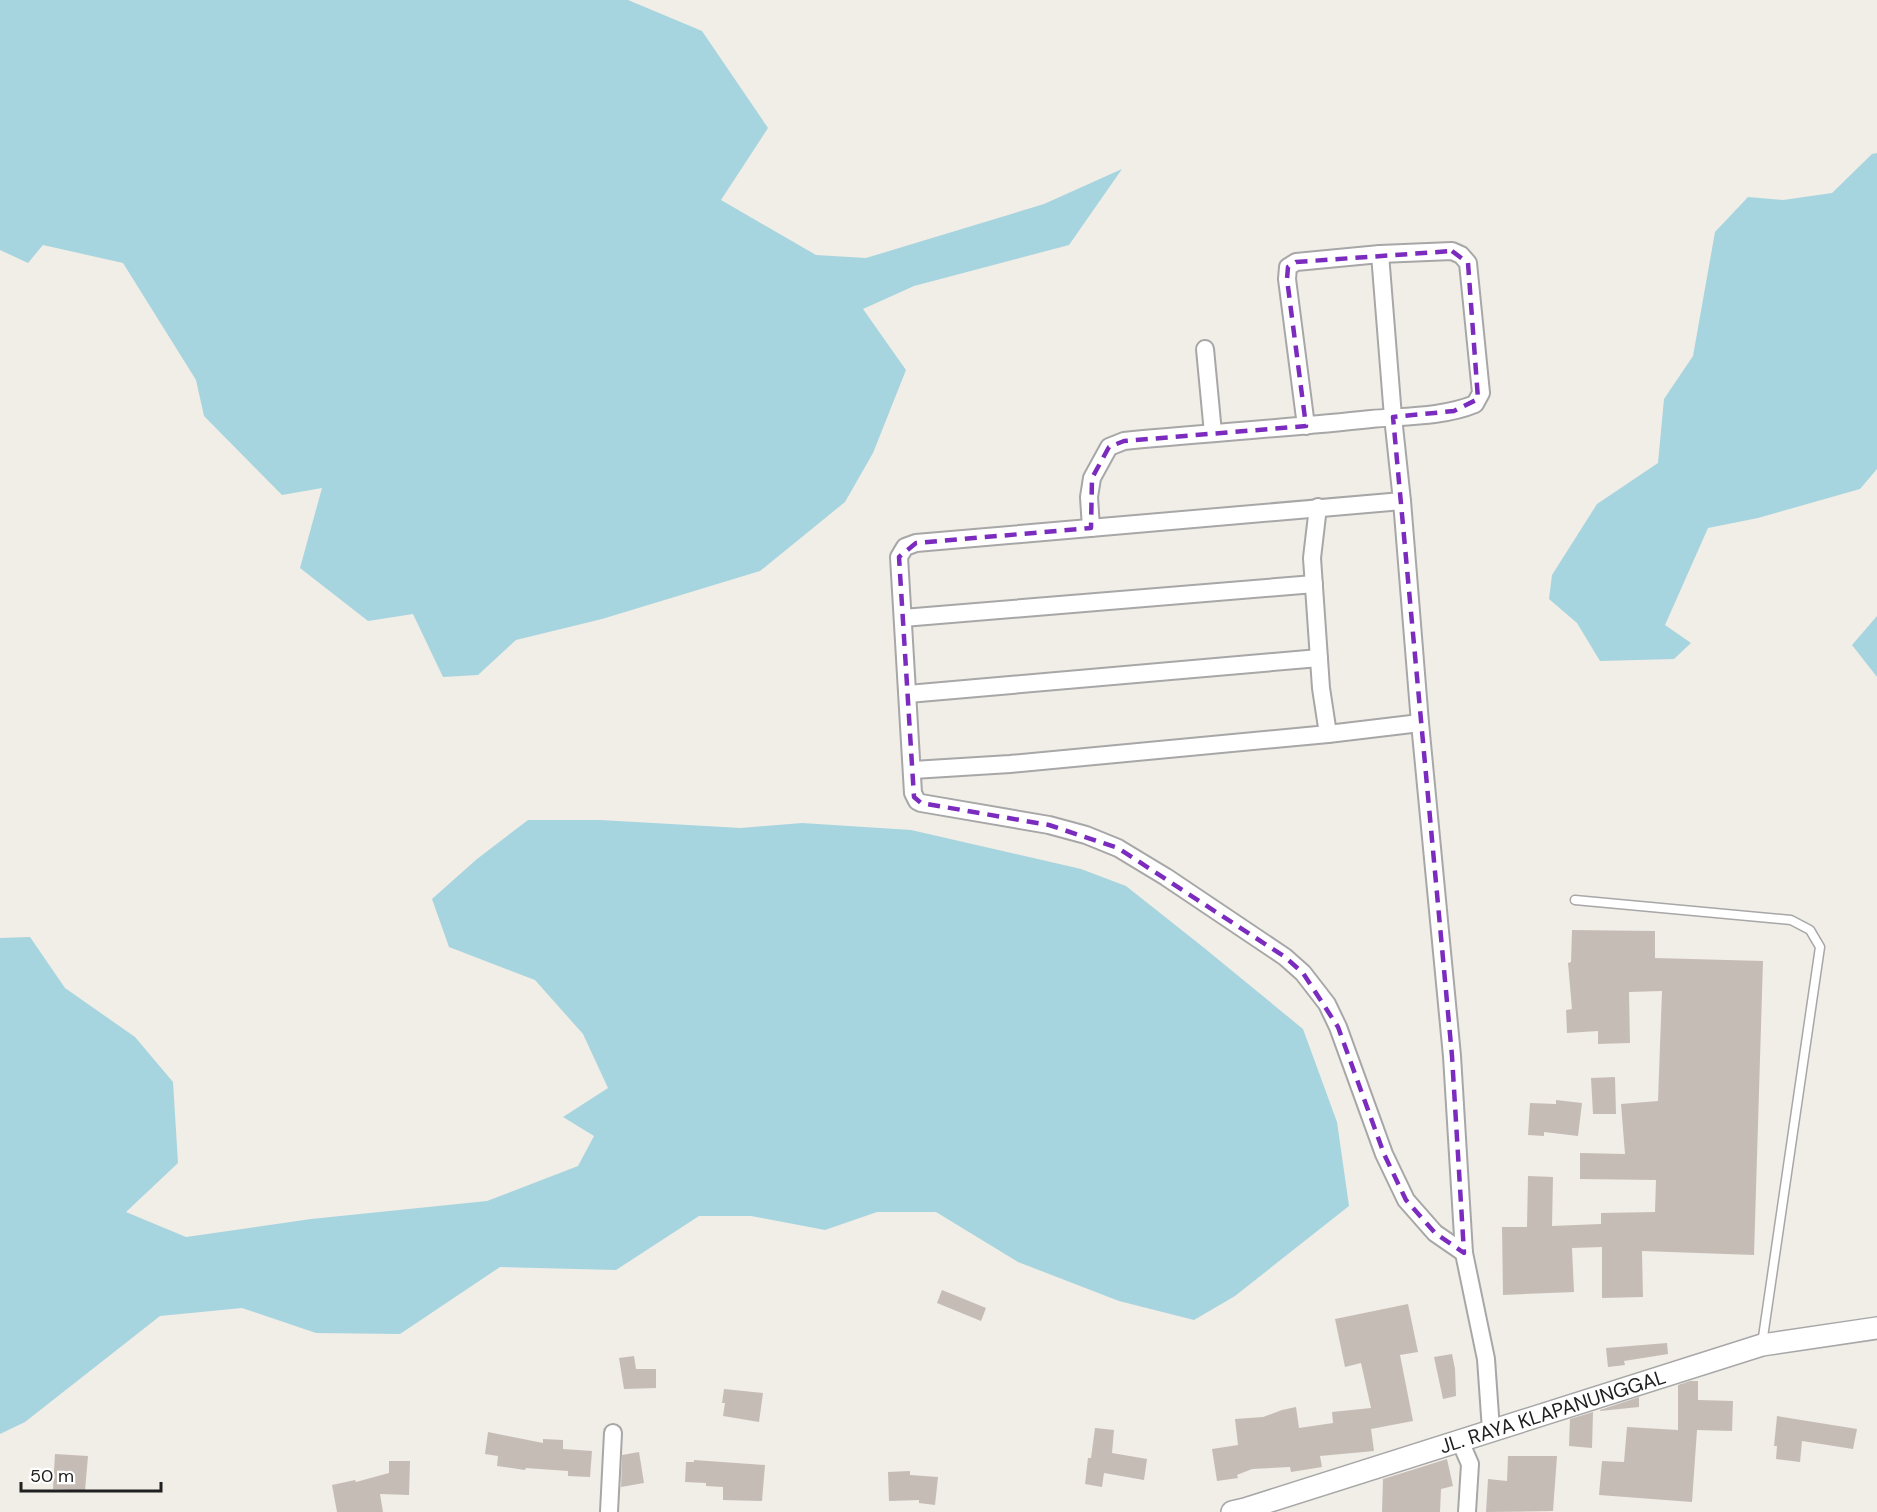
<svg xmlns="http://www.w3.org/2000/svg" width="1877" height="1512" font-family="'DM Sans',sans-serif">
  <rect width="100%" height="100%" fill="#f1ede7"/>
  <g fill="#a7d5df">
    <polygon points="0,0 628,0 702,31 768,128 721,200 816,255 866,258 1044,204 1122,169 1069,245 914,286 863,309 906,370 873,453 845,502 760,571 602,619 516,640 478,675 443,677 413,614 368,621 300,568 322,488 282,495 204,416 196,380 123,263 43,245 28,263 0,250"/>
    <polygon points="1877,153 1877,469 1860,489 1758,518 1708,528 1665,625 1691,643 1674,659 1600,661 1577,623 1549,599 1552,575 1597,504 1658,463 1664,399 1693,356 1715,232 1748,197 1783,200 1832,193 1872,154"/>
    <polygon points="1877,616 1877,677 1852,645"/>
    <polygon points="528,820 600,820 741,828 802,823 911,830 1081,869 1126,886 1203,947 1303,1029 1337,1122 1349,1206 1235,1296 1194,1320 1119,1301 1018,1262 936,1212 877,1212 825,1230 751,1216 699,1216 616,1270 500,1267 400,1334 316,1333 242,1308 160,1316 25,1422 0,1434 0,938 30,937 65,988 135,1037 173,1082 178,1163 126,1212 186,1237 311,1219 487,1201 578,1166 594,1136 563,1117 608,1088 583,1034 535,980 449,947 432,899 477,859"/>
  </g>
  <g fill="#c6bcb6">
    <polygon points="1572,930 1655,931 1655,958 1763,961 1754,1255 1642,1251 1643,1297 1602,1298 1602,1247 1572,1248 1574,1292 1503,1295 1502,1227 1527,1227 1528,1176 1553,1177 1552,1226 1601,1224 1601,1213 1655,1212 1656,1180 1580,1179 1580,1153 1625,1154 1621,1104 1658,1101 1662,991 1629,992 1630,1043 1598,1044 1598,1031 1567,1033 1566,1010 1572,1009 1568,963 1571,962"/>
    <polygon points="1615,1077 1616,1114 1593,1114 1591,1078"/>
    <polygon points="1556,1100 1582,1103 1578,1136 1544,1132 1544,1136 1528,1135 1530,1103 1556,1104"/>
    <polygon points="942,1290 986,1308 981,1321 937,1303"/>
    <polygon points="1408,1304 1418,1352 1400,1355 1413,1421 1371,1429 1374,1451 1320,1456 1322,1467 1291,1472 1290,1467 1252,1469 1237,1475 1238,1478 1217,1481 1212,1449 1238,1445 1235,1419 1263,1417 1282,1410 1296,1407 1299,1428 1333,1423 1332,1412 1371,1408 1361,1363 1345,1367 1335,1319"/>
    <polygon points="1667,1343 1668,1354 1624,1361 1625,1365 1608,1367 1606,1348"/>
    <polygon points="1452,1354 1455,1369 1456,1396 1443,1399 1434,1357"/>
    <polygon points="634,1356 636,1369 656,1369 656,1388 624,1389 619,1358"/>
    <polygon points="1690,1381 1698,1381 1698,1400 1733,1401 1732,1431 1697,1430 1692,1502 1599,1495 1602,1461 1624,1462 1627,1427 1678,1430 1678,1385"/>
    <polygon points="724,1389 763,1393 759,1422 723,1416 725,1403 722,1403"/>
    <polygon points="1639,1397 1639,1407 1600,1411 1600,1410"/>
    <polygon points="1593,1412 1592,1448 1569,1446 1570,1419"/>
    <polygon points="1777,1416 1857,1429 1853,1449 1802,1441 1800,1462 1776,1459 1777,1446 1774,1446"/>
    <polygon points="1095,1428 1114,1430 1112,1453 1147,1459 1144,1480 1104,1473 1102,1487 1085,1484 1088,1458 1091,1458"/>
    <polygon points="488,1432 543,1443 543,1439 563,1440 563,1449 592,1451 590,1477 568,1476 568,1471 526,1468 525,1470 497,1466 498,1456 485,1454"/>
    <polygon points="639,1452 644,1483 621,1487 622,1455"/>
    <polygon points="55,1454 88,1456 85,1491 53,1489"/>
    <polygon points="1508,1456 1557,1456 1553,1511 1486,1512 1488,1479 1507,1481"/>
    <polygon points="1447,1459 1453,1486 1441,1489 1440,1512 1382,1512 1383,1479"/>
    <polygon points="694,1460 765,1465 762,1501 723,1500 723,1487 706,1486 706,1483 685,1482 686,1462 694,1462"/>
    <polygon points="389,1461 410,1461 409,1495 380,1494 383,1512 337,1512 332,1485 355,1480 356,1482 389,1473"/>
    <polygon points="910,1471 910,1475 938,1477 935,1505 919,1503 919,1500 889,1501 888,1472"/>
  </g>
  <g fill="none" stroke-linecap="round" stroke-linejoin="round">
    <defs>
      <polyline id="service" points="1575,900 1791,920 1810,930 1820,947 1762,1344"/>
      <g id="minor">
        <polyline points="1380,254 1393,417 1402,501 1420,723 1452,1056 1464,1253 1486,1359 1491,1430"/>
        <polyline points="1205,349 1213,433"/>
        <polyline points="1402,501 916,543 905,547 899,557 913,793 917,801 921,803 1049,825 1086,835 1118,848 1166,877 1285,957 1303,973 1327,1004 1338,1027 1384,1154 1406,1200 1435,1233 1464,1253"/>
        <path d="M1091,528L1089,497L1092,478L1109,447L1124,441C1206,433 1289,428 1371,419C1405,416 1443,417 1475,404L1481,393L1468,263L1461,255L1452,251L1380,254L1296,262L1288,267L1287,279L1306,426"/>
        <polyline points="903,618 1314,584"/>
        <polyline points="908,694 1319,658"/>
        <polyline points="1328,734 1420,723"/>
        <polyline points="913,770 1010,764 1328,734 1321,688 1312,558 1318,507"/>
        <polyline points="1460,1441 1470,1464 1467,1512"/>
        <polyline points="609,1512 613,1433"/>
      </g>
      <g id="tertiary">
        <path id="s1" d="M1232,1512L1245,1509L1762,1345L1877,1328"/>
      </g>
    </defs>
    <use href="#service" stroke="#a7a7a7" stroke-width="11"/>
    <use href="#minor" stroke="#a7a7a7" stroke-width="20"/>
    <use href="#tertiary" stroke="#a7a7a7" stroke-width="24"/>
    <use href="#service" stroke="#fff" stroke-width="8"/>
    <use href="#minor" stroke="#fff" stroke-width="16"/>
    <use href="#tertiary" stroke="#fff" stroke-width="21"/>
  </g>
  <path fill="none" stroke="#7b2cbf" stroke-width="4.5" stroke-dasharray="12 8" stroke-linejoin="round" d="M1452,251L1468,263L1478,399L1454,411L1393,417L1452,1056L1464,1253L1435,1233L1406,1200L1384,1154L1338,1027L1303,973L1285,957L1118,848L1049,825L921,803L914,797L899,557L916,543L1091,528L1092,478L1109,447L1124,441L1306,426L1287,279L1288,267L1296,262Z"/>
  <g text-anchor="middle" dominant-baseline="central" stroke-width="4.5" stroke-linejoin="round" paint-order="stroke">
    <g font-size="20" fill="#202020" stroke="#fff">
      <text stroke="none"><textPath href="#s1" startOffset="336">JL. RAYA KLAPANUNGGAL</textPath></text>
    </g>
  </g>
  <path d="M21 1482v9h140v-9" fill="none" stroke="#202020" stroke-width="3"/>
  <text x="30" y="1482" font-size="18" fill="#202020" stroke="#ffffff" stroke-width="4.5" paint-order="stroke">50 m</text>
</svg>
